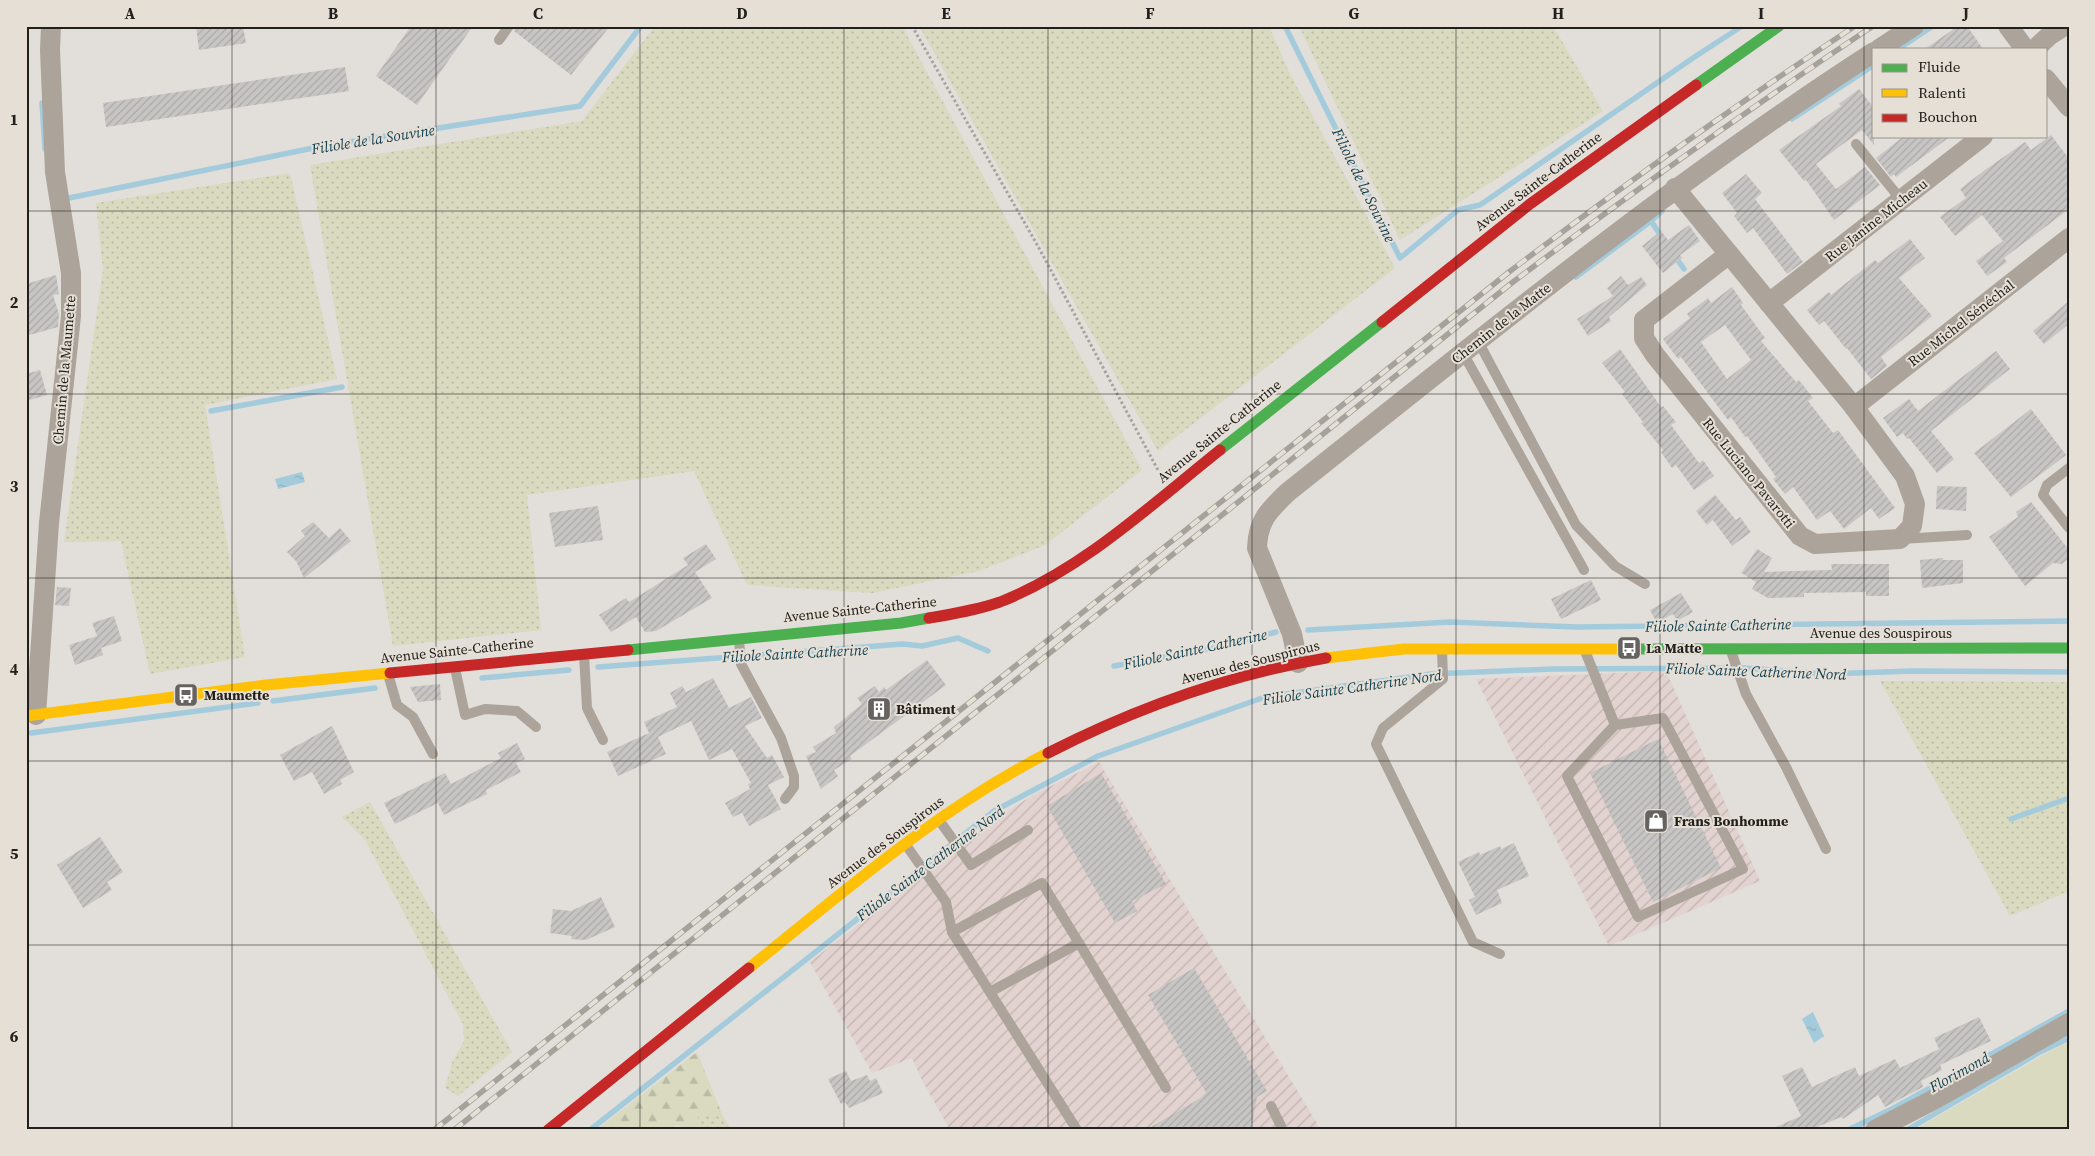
<svg xmlns="http://www.w3.org/2000/svg" width="2095" height="1156" font-family="'Source Serif 4',serif">
  <defs>
    <pattern id="industrial-furrows" width="10" height="10" patternUnits="userSpaceOnUse" patternTransform="scale(1.25)"><rect width="10" height="10" fill="#e2d2d0"/><path d="M-1 1l2-2M0 10L10 0M9 11l2-2" fill="none" stroke="#c2b4b2"/></pattern>
    <pattern id="grass-dots" width="8" height="8" patternUnits="userSpaceOnUse" patternTransform="scale(1.25)"><rect width="8" height="8" fill="#d9dac0"/><path d="M2 2h.1M6 6h.1" fill="none" stroke="#babba5" stroke-width="1.8" stroke-linecap="round"/></pattern>
    <pattern id="forest-firs" width="22" height="20" patternUnits="userSpaceOnUse" patternTransform="scale(1.25)"><rect width="22" height="20" fill="#d9dac0"/><path d="M5 1l3.5 6h-7zM16 11l3.5 6h-7z" fill="#babba5"/></pattern>
    <pattern id="water-ripples" width="26" height="14" patternUnits="userSpaceOnUse" patternTransform="scale(1.25)"><rect width="26" height="14" fill="#a4cbdb"/><path d="M2 4q2-2 4 0t4 0M15 11q2-2 4 0t4 0" fill="none" stroke="#8daebc"/></pattern>
    <pattern id="building-hatch" width="6" height="6" patternUnits="userSpaceOnUse" patternTransform="scale(1.25)"><rect width="6" height="6" fill="#c8c6c5"/><path d="M-1 1l2-2M0 6l6-6M5 7l2-2" fill="none" stroke="#acaaa9"/></pattern>
  </defs>
  <rect width="100%" height="100%" fill="#e2deda"/>
  <g fill="url(#industrial-furrows)">
    <polygon points="1666,671 1760,881 1609,946 1476,679"/>
    <polygon points="1099,762 1321,1130 950,1130 922,1080 912,1058 872,1073 810,962 993,820 1035,794"/>
  </g>
  <g fill="url(#grass-dots)">
    <polygon points="655,26 902,26 1142,470 1045,545 979,571 872,593 747,585 694,471 527,495 541,630 393,646 310,165 582,121"/>
    <polygon points="919,26 1269,26 1289,72 1395,268 1158,451"/>
    <polygon points="1299,26 1553,26 1603,111 1400,240"/>
    <polygon points="290,173 337,379 205,405 245,657 150,674 121,541 64,542 103,270 96,203"/>
    <polygon points="1880,681 2069,682 2069,891 2010,916"/>
    <polygon points="370,802 512,1052 458,1096 445,1088 452,1063 464,1041 463,1024 365,840 342,817"/>
    <polygon points="697,1114 722,1114 731,1130 700,1130"/>
  </g>
  <polygon fill="url(#forest-firs)" points="697,1052 722,1114 697,1114 700,1130 689,1130 677,1125 668,1130 596,1130"/>
  <polygon fill="#d9dac0" points="2069,1042 2069,1130 1914,1130 2052,1050"/>
  <g fill="url(#water-ripples)">
    <polygon points="302,472 305,482 278,489 275,479"/>
    <polygon points="1813,1012 1824,1036 1814,1043 1802,1019"/>
  </g>
  <g fill="none" stroke-linecap="round" stroke-linejoin="round">
    <g stroke="#a4cbdb" stroke-width="5.5">
      <polyline points="1285,26 1400,258 1458,210 1480,205 1693,58 1742,26"/>
      <polyline points="1898,49 1933,26"/>
      <polyline points="42,103 45,149"/>
      <polyline points="1792,119 1874,65"/>
      <polyline points="69,198 323,146 580,106 641,26"/>
      <polyline points="1651,221 1662,211"/>
      <polyline points="1674,255 1684,269"/>
      <polyline points="1576,277 1651,221 1663,239"/>
      <polyline points="211,411 342,387"/>
      <polyline points="1308,630 1450,622 1576,627 2069,621"/>
      <polyline points="1114,666 1214,648 1276,632"/>
      <polyline points="598,667 903,644 922,646 958,638 988,651"/>
      <polyline points="482,678 569,670"/>
      <polyline points="273,701 375,688"/>
      <polyline points="31,733 258,703"/>
      <polyline points="2011,819 2069,798"/>
      <polyline points="590,1130 994,811 1098,756 1265,697 1431,674 1553,669 1744,668 1827,674 1912,671 2069,672"/>
      <polyline points="1848,1130 1894,1108 2069,1011"/>
      <polyline points="1907,1130 2040,1052 2069,1038"/>
    </g>
  </g>
  <g fill="url(#building-hatch)" fill-rule="evenodd">
    <polygon points="196,26 243,26 246,43 199,50"/>
    <polygon points="411,26 473,26 417,105 376,76"/>
    <polygon points="516,26 610,26 571,75 514,31"/>
    <polygon points="1958,26 1967,26 1983,49 1925,49"/>
    <polygon points="345,67 349,91 106,127 103,103"/>
    <polygon points="1859,89 1874,108 1874,145 1862,130 1816,164 1836,189 1865,167 1880,185 1834,220 1806,180 1804,181 1779,150 1841,106 1839,104"/>
    <polygon points="2051,135 2069,159 2069,209 2004,258 2007,262 1987,276 1976,261 2003,241 1982,215 1955,236 1940,217 1966,198 1960,189 1985,170 2025,142 2031,150"/>
    <polygon points="1904,136 1951,136 1896,177 1894,174 1891,177 1876,158"/>
    <polygon points="1746,174 1762,193 1755,199 1803,262 1787,274 1753,228 1747,233 1734,216 1737,213 1722,193"/>
    <polygon points="1689,225 1700,241 1680,255 1682,258 1663,273 1642,246 1661,231 1668,240"/>
    <polygon points="1910,239 1925,258 1899,278 1932,316 1881,357 1887,366 1871,379 1847,348 1846,349 1824,321 1819,325 1807,310 1829,292 1831,295 1875,260 1878,263"/>
    <polygon points="56,275 59,294 53,295 59,314 58,327 26,336 26,284"/>
    <polygon points="1621,276 1628,285 1641,277 1647,285 1609,317 1611,321 1588,336 1577,319 1613,296 1607,288"/>
    <path d="M1732,287L1743,303L1741,305L1765,338L1761,341L1796,382L1799,380L1813,398L1808,401L1833,433L1838,430L1895,508L1879,519L1871,508L1844,529L1830,511L1817,520L1793,487L1785,494L1773,479L1776,477L1747,436L1745,437L1731,417L1728,420L1681,357L1678,359L1663,339L1690,318L1687,314L1708,298L1711,303ZM1725,325L1751,360L1727,379L1701,342Z"/>
    <polygon points="2069,301 2069,324 2044,344 2033,331"/>
    <polygon points="1620,349 1661,407 1663,406 1676,422 1671,425 1699,463 1703,460 1714,476 1694,490 1676,465 1672,468 1661,452 1663,450 1641,423 1643,422 1622,394 1625,392 1602,363"/>
    <polygon points="1996,351 2010,369 1931,431 1954,459 1937,473 1909,438 1907,439 1903,433 1897,437 1883,418 1909,399 1918,411"/>
    <polygon points="40,370 47,395 26,401 26,374"/>
    <polygon points="2031,409 2066,455 2011,497 1974,453"/>
    <polygon points="1937,486 1967,487 1966,511 1936,509"/>
    <polygon points="1715,495 1736,520 1740,517 1751,532 1732,546 1713,520 1707,525 1696,511"/>
    <polygon points="2031,502 2069,550 2069,558 2062,564 2053,563 2025,586 1989,537 2018,517 2016,512"/>
    <polygon points="598,506 603,540 555,547 549,513"/>
    <polygon points="313,522 329,538 340,528 351,541 304,578 296,561 287,552 305,536 301,531"/>
    <polygon points="706,544 716,559 695,572 712,598 656,631 645,632 636,617 611,632 599,615 626,598 629,602 688,565 683,558"/>
    <polygon points="1757,549 1772,558 1764,572 1832,570 1831,564 1889,564 1889,596 1866,596 1866,592 1804,593 1804,597 1768,598 1752,589 1756,582 1740,572 1742,572"/>
    <polygon points="1943,558 1943,560 1963,560 1963,583 1922,588 1920,560"/>
    <polygon points="1591,580 1601,600 1561,619 1551,599"/>
    <polygon points="57,587 71,588 69,606 55,605"/>
    <polygon points="1681,593 1693,612 1677,621 1673,614 1657,623 1650,610"/>
    <polygon points="114,616 122,641 101,648 103,655 75,665 69,645 97,636 92,623"/>
    <polygon points="927,660 946,685 850,756 852,759 834,770 838,776 821,789 806,756 816,752 813,747 836,733 834,727 862,704 857,698 875,686 879,692 884,687 886,690"/>
    <polygon points="713,678 729,708 751,697 762,718 745,726 767,758 772,755 784,777 768,785 781,809 749,826 742,813 733,817 725,803 750,789 748,784 751,783 732,749 709,760 691,721 658,737 666,754 618,776 607,752 649,733 644,722 677,707 670,693 682,686 686,692"/>
    <polygon points="440,684 441,700 418,702 410,687"/>
    <polygon points="332,726 354,772 340,780 342,784 324,794 312,772 294,781 280,755"/>
    <polygon points="1658,739 1721,868 1653,902 1590,773"/>
    <polygon points="517,743 525,759 516,763 521,772 486,790 487,794 444,815 438,803 395,824 384,803 445,773 451,784 501,758 498,753"/>
    <polygon points="1101,773 1166,884 1132,901 1137,911 1115,923 1047,806"/>
    <polygon points="100,837 123,872 107,882 112,890 83,908 57,865"/>
    <polygon points="1514,843 1529,876 1497,890 1502,903 1476,915 1469,900 1475,897 1458,862 1479,852 1480,855 1500,846 1501,849"/>
    <polygon points="601,897 615,927 586,940 571,939 572,936 550,933 553,909 571,911"/>
    <polygon points="1194,968 1267,1091 1257,1097 1251,1130 1146,1130 1207,1094 1148,995"/>
    <polygon points="1979,1017 1991,1041 1940,1065 1942,1070 1921,1081 1923,1087 1885,1107 1878,1095 1843,1119 1841,1117 1810,1130 1769,1130 1801,1116 1782,1076 1802,1067 1812,1087 1855,1067 1859,1076 1895,1059 1900,1068 1939,1049 1934,1038"/>
    <polygon points="846,1071 851,1081 867,1075 870,1081 876,1078 883,1093 849,1108 845,1102 841,1104 828,1079"/>
  </g>
  <g fill="none" stroke-linecap="round" stroke-linejoin="round">
    <polyline stroke="#a9a29d" stroke-width="3" stroke-dasharray="2.5 2.5" stroke-linecap="butt" points="912,26 1039,248 1159,472"/>
    <g stroke="#aca39b" stroke-width="10">
      <polyline points="499,40 509,26"/>
      <polyline points="1856,144 1902,201"/>
      <polyline points="1478,341 1576,525 1615,566 1645,584"/>
      <polyline points="1463,353 1584,570"/>
      <polyline points="2069,468 2047,485 2043,495 2069,528"/>
      <polyline points="1901,539 1967,535"/>
      <polyline points="739,640 741,664 781,738 794,776 794,787 785,799"/>
      <polyline points="1442,649 1443,679 1383,728 1376,744 1473,942 1500,954"/>
      <polyline points="1585,651 1615,725 1663,718 1743,869 1638,917 1567,776 1615,725"/>
      <polyline points="1731,651 1746,694 1786,767 1826,849"/>
      <polyline points="584,655 587,708 603,740"/>
      <polyline points="455,668 465,715 485,709 517,711 536,727"/>
      <polyline points="388,674 397,705 413,717 433,754"/>
      <polyline points="939,820 971,865 1028,830"/>
      <polyline points="906,845 946,902 952,932 1077,1130"/>
      <polyline points="952,932 1042,883 1079,943"/>
      <polyline points="990,992 1079,943 1166,1088"/>
      <polyline points="1271,1106 1281,1126"/>
    </g>
    <g stroke="#aca39b" stroke-width="20">
      <polyline points="2008,26 2025,49"/>
      <polyline points="1879,49 1914,26"/>
      <polyline points="2035,49 2050,35 2064,26"/>
      <polyline points="2046,79 2069,107"/>
      <polyline points="1675,188 1729,254"/>
      <polygon points="1729,254 1854,407 1905,476 1915,504 1912,526 1900,539 1815,544 1800,536 1655,355 1644,338 1644,320"/>
      <polyline points="1769,303 1983,136"/>
      <polyline points="1854,407 2069,238"/>
      <path d="M1298,663L1292,634L1257,548C1258,520 1269,510 1288,492C1479,340 1668,185 1874,52"/>
      <polyline points="36,715 49,523 71,316 71,273 55,172 50,50 51,26"/>
      <polyline points="1875,1130 1937,1098 2069,1023"/>
    </g>
    <g stroke="#4caf50" stroke-width="11">
      <polyline points="1696,85 1779,26"/>
      <polyline points="1220,450 1382,322"/>
      <polyline points="1630,649 2069,648"/>
      <polyline points="628,650 901,623 929,618"/>
    </g>
    <g stroke="#ffc107" stroke-width="11">
      <polyline points="1326,658 1404,649 1630,649"/>
      <polyline points="26,716 266,685 390,673"/>
      <path d="M749,968C845,891 938,809 1048,753"/>
    </g>
    <g stroke="#c62828" stroke-width="11">
      <polyline points="1382,322 1530,204 1696,85"/>
      <path d="M929,618C953,614 977,610 1000,602C1082,570 1152,504 1220,450"/>
      <polyline points="390,673 628,650"/>
      <path d="M1048,753C1136,708 1228,675 1326,658"/>
      <polyline points="548,1130 749,968"/>
    </g>
    <defs>
      <g id="rail">
        <path d="M434,1130L1509,272C1622,186 1737,104 1855,26"/>
        <path d="M454,1130L1513,282C1631,193 1750,108 1873,26"/>
      </g>
    </defs>
    <use href="#rail" stroke="#a6a29b" stroke-width="5.5"/>
    <use href="#rail" stroke="#e6dfd6" stroke-width="4" stroke-dasharray="11" stroke-linecap="butt"/>
  </g>
  <path fill="none" stroke="#22201d" stroke-width="1" stroke-opacity="0.55" d="M232,26V1130M436,26V1130M640,26V1130M844,26V1130M1048,26V1130M1252,26V1130M1456,26V1130M1660,26V1130M1864,26V1130M26,211H2069M26,394H2069M26,578H2069M26,761H2069M26,945H2069"/>
  <defs>
    <symbol id="bus-square" viewBox="-11 -11 22 22"><rect x="-9" y="-9" width="18" height="18" rx="4" fill="#65625f" stroke="#e6dfd6"/><path d="M-5-6H5V4H4V6H2V4H-2V6H-4V4H-5ZM-3.5-4V0h7V-4ZM-3.5 1.2v1.5H-2V1.2ZM2 1.2v1.5H3.5V1.2Z" fill="#fff"/></symbol>
    <symbol id="building-square" viewBox="-11 -11 22 22"><rect x="-9" y="-9" width="18" height="18" rx="4" fill="#65625f" stroke="#e6dfd6"/><path d="M-4-6H4V6H1V3H-1V6H-4ZM-2.5-4.3h1.7v1.8h-1.7ZM.8-4.3h1.7v1.8H.8ZM-2.5-1h1.7V.8h-1.7ZM.8-1h1.7V.8H.8Z" fill="#fff"/></symbol>
    <symbol id="shop-square" viewBox="-11 -11 22 22"><rect x="-9" y="-9" width="18" height="18" rx="4" fill="#65625f" stroke="#e6dfd6"/><path d="M-5-2.5h2.3a2.7 3.5 0 0 1 5.4 0H5L5.5 6h-11ZM-1.5-2.5h3a1.5 2.3 0 0 0-3 0Z" fill="#fff"/></symbol>
  </defs>
  <g fill-rule="evenodd">
    <use href="#bus-square" x="1615" y="634" width="28" height="28"/>
    <use href="#bus-square" x="172" y="681" width="28" height="28"/>
    <use href="#building-square" x="865" y="695" width="28" height="28"/>
    <use href="#shop-square" x="1642" y="807" width="28" height="28"/>
  </g>
  <g text-anchor="middle" dominant-baseline="central" stroke-width="4" stroke-linejoin="round" paint-order="stroke">
    <g font-size="14" fill="#22201d" stroke="#e6dfd6">
      <text transform="translate(1538 181) rotate(-37)">Avenue Sainte-Catherine</text>
      <text transform="translate(1876 220) rotate(-38)">Rue Janine Micheau</text>
      <text transform="translate(1501 323) rotate(-38)">Chemin de la Matte</text>
      <text transform="translate(1961 323) rotate(-38)">Rue Michel Sénéchal</text>
      <text transform="translate(64 370) rotate(-85)">Chemin de la Maumette</text>
      <text transform="translate(1219 431) rotate(-39)">Avenue Sainte-Catherine</text>
      <text transform="translate(1749 473) rotate(51)">Rue Luciano Pavarotti</text>
      <text transform="translate(860 609) rotate(-6)">Avenue Sainte-Catherine</text>
      <text x="1881" y="633">Avenue des Souspirous</text>
      <text transform="translate(457 650) rotate(-6)">Avenue Sainte-Catherine</text>
      <text transform="translate(1250 662) rotate(-14)">Avenue des Souspirous</text>
      <text transform="translate(885 842) rotate(-37)">Avenue des Souspirous</text>
    </g>
    <g font-size="14" font-weight="bold" fill="#22201d" stroke="#e6dfd6" text-anchor="start">
      <text x="1646" y="648">La Matte</text>
      <text x="204" y="695">Maumette</text>
      <text x="896" y="709">Bâtiment</text>
      <text x="1674" y="821">Frans Bonhomme</text>
    </g>
    <g font-size="15" font-style="italic" fill="#0d3e50" stroke="#e6dfd6">
      <text transform="translate(373 139) rotate(-9)">Filiole de la Souvine</text>
      <text transform="translate(1364 185) rotate(64)">Filiole de la Souvine</text>
      <text transform="translate(1718 625) rotate(-1)">Filiole Sainte Catherine</text>
      <text transform="translate(1195 649) rotate(-12)">Filiole Sainte Catherine</text>
      <text transform="translate(795 653) rotate(-3)">Filiole Sainte Catherine</text>
      <text transform="translate(1756 671) rotate(2)">Filiole Sainte Catherine Nord</text>
      <text transform="translate(1352 687) rotate(-8)">Filiole Sainte Catherine Nord</text>
      <text transform="translate(930 863) rotate(-37)">Filiole Sainte Catherine Nord</text>
      <text transform="translate(1959 1072) rotate(-29)">Florimond</text>
    </g>
  </g>
  <rect width="2095" height="1156" fill="none" stroke="#e6dfd6" stroke-width="55"/>
  <rect x="1872" y="48" width="175" height="90" fill="#e6dfd6" stroke="#98938c"/>
  <rect x="1882" y="64" width="25" height="8" fill="#4caf50" stroke="#98938c"/>
  <text x="1918" y="72" font-size="15" fill="#22201d">Fluide</text>
  <rect x="1882" y="89" width="25" height="8" fill="#ffc107" stroke="#98938c"/>
  <text x="1918" y="98" font-size="15" fill="#22201d">Ralenti</text>
  <rect x="1882" y="114" width="25" height="8" fill="#c62828" stroke="#98938c"/>
  <text x="1918" y="122" font-size="15" fill="#22201d">Bouchon</text>
  <rect x="28" y="28" width="2040" height="1100" fill="none" stroke="#22201d" stroke-width="2"/>
  <g font-size="16" text-anchor="middle" font-weight="bold" fill="#22201d">
    <text x="130" y="19">A</text>
    <text x="333" y="19">B</text>
    <text x="538" y="19">C</text>
    <text x="742" y="19">D</text>
    <text x="946" y="19">E</text>
    <text x="1150" y="19">F</text>
    <text x="1354" y="19">G</text>
    <text x="1558" y="19">H</text>
    <text x="1761" y="19">I</text>
    <text x="1966" y="19">J</text>
    <text x="14" y="125">1</text>
    <text x="14" y="308">2</text>
    <text x="14" y="492">3</text>
    <text x="14" y="675">4</text>
    <text x="14" y="859">5</text>
    <text x="14" y="1042">6</text>
  </g>
</svg>
